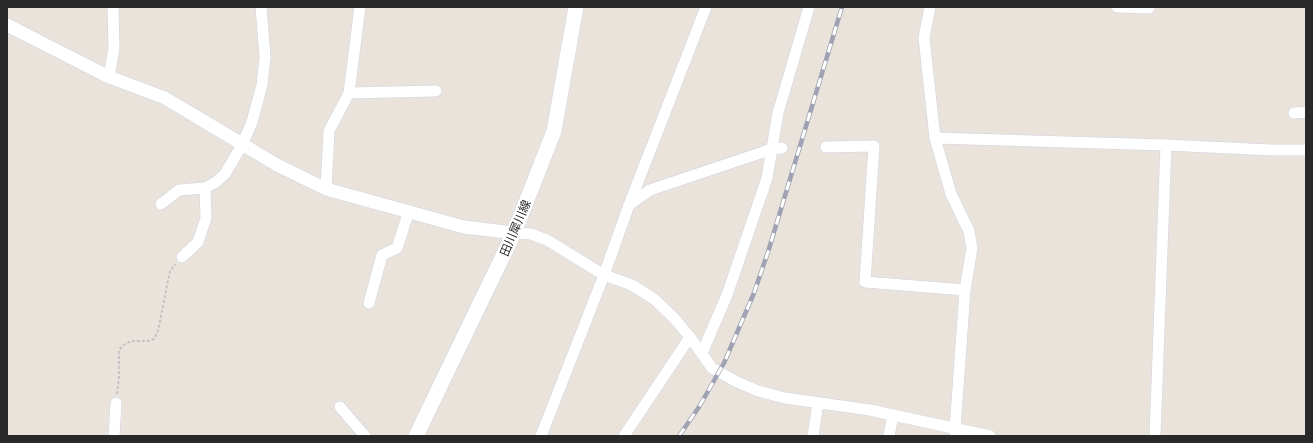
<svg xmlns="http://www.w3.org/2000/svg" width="1313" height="443" font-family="'Open Sans','Noto Sans JP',sans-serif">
  <rect width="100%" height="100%" fill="#eae3db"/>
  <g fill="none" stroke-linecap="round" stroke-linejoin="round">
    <defs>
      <g id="minor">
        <polyline points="930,7 924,38 935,138 951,194 969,231 972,248 965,290 955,429 956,435"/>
        <polyline points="1117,7 1149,8"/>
        <polyline points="109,77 114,48 113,7"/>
        <polyline points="349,93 436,91"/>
        <polyline points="1294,113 1306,112"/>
        <polyline points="935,138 1166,145 1155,436"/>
        <polyline points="1166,145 1271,150 1306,150"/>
        <polyline points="826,147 874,146 865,282 965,290"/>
        <polyline points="326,189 329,131 349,93 360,7"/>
        <polyline points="161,204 179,190 205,188 216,182 225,174 242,145 252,122 262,85 265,57 261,7"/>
        <polyline points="629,205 650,190 772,149 782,148"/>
        <polyline points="514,233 531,234 547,240 604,275 632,285 654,299 674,318 690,337 712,368 735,381 758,391 785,398 870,410 990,436"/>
        <polyline points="182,257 198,242 206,218 205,188"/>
        <polyline points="369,303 382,255 397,248 409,211"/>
        <polyline points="702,353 727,295 767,178 778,113 809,7"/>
        <polyline points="340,407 365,436"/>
        <polyline points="114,436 116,403"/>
        <polyline points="541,436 604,275 629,205 706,7"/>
        <polyline points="624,436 690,337"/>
        <polyline points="813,436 818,403"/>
        <polyline points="889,436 893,415"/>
      </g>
      <polyline id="tertiary" points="7,25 109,77 165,98 277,165 326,189 464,227 514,233"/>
      <polyline id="secondary" points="416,436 514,233 554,131 576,7"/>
    </defs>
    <use href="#minor" stroke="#d0d4e1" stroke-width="12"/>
    <use href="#tertiary" stroke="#d0d4e1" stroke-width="14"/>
    <use href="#secondary" stroke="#d0d4e1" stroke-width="16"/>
    <polyline stroke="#c3c3c3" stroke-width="2" stroke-dasharray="3 2" stroke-linecap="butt" points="117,394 119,377 119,351 122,346 131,341 148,341 154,339 158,331 170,271 176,264"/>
    <use href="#minor" stroke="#fff" stroke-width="11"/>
    <use href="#tertiary" stroke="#fff" stroke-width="13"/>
    <use href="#secondary" stroke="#fff" stroke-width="15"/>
    <defs>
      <polyline id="rail" points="679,436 699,407 724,363 754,293 768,252 842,7"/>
    </defs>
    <use href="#rail" stroke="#9ea2b2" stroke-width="4.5"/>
    <use href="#rail" stroke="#fff" stroke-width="3" stroke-dasharray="9" stroke-linecap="butt"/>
  </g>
  <g text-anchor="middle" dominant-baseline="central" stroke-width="4" stroke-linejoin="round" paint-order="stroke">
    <g font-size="12" fill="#292929" stroke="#fff">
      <text transform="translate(515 228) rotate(-67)">田川犀川線</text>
    </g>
  </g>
  <rect width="1313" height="443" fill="none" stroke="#292929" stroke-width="16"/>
</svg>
